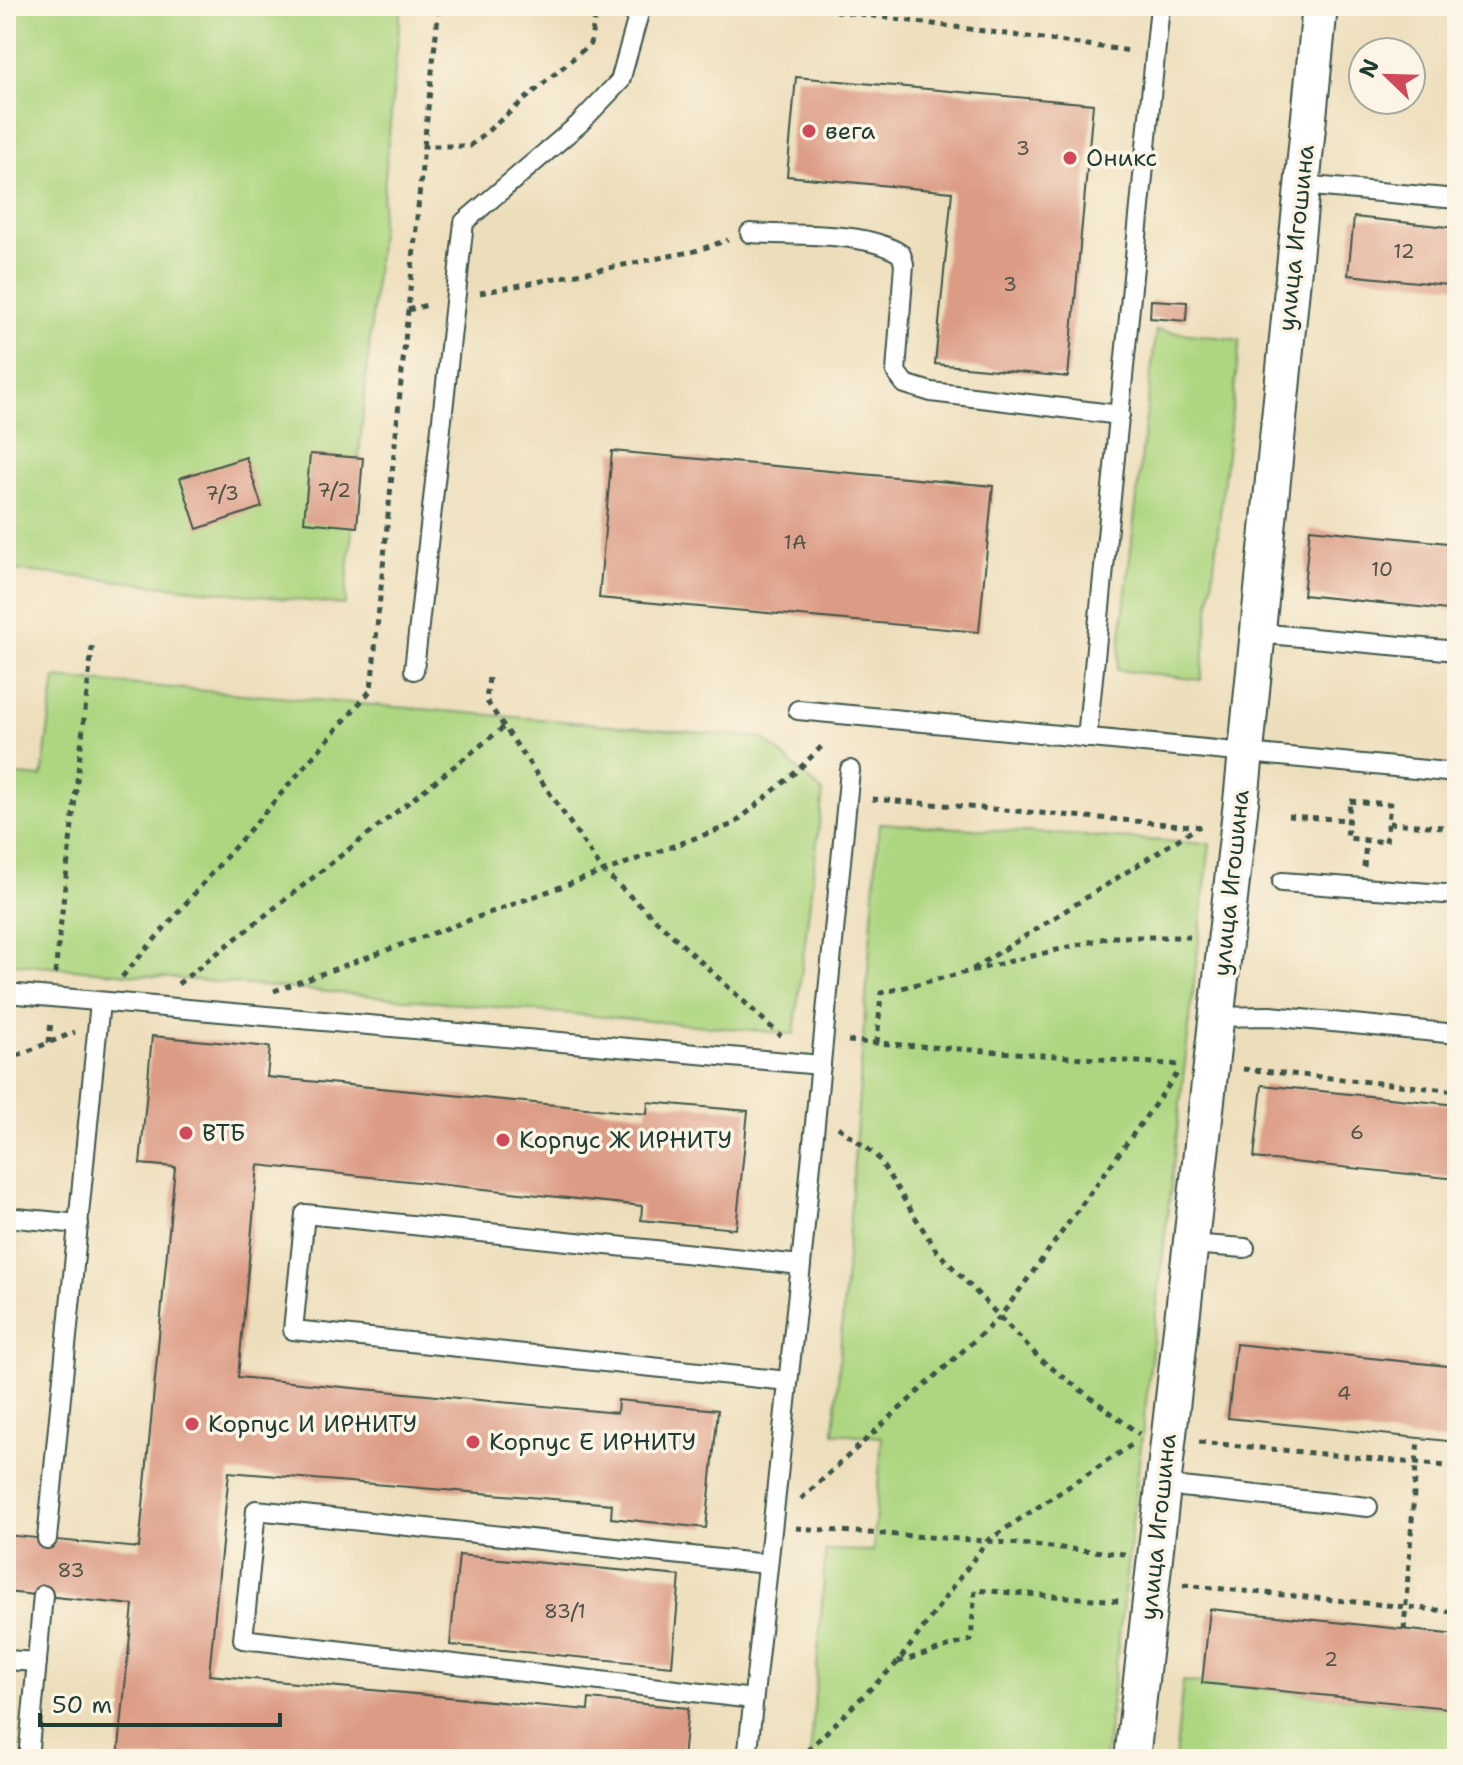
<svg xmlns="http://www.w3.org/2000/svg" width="1463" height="1765" font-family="'Shantell Sans',sans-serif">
  <rect width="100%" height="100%" fill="#fcf5e5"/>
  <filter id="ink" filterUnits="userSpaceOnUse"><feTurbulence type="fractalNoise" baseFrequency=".0125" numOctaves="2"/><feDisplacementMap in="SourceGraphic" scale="16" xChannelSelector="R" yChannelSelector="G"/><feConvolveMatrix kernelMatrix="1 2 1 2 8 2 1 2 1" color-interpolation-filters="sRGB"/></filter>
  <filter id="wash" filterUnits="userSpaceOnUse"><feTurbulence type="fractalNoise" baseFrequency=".006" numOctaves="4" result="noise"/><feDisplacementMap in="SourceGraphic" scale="32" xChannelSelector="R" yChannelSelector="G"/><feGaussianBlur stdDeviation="1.8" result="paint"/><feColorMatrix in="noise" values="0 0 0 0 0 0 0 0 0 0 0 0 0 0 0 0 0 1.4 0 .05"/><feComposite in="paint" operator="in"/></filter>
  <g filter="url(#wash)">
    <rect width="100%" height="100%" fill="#eddebb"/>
    <g fill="#aed681" stroke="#668a5a" stroke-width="2">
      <polygon points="6,6 401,6 345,605 6,569"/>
      <polygon points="1156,330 1240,340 1201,680 1117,670"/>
      <polygon points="55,678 763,738 823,792 794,1034 6,963 6,774 42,777"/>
      <polygon points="879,823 1210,844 1105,1759 810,1759 826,1550 873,1551 882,1437 834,1433"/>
      <polygon points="1183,1681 1457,1709 1457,1759 1175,1759"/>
    </g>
    <g id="blocks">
      <g fill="#dc9b84">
        <polygon points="796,77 1093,104 1068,377 935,364 952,192 787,176"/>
        <polygon points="1354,217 1457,228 1457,286 1348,275"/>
        <polygon points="1151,300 1187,302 1186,321 1150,318"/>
        <polygon points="612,451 993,486 979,632 599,598"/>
        <polygon points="310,454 363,458 357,527 304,522"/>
        <polygon points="246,457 262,507 197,529 180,478"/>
        <polygon points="1310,529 1457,544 1457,611 1303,595"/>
        <polygon points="152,1036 270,1047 267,1077 647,1114 648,1102 748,1111 736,1229 641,1220 642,1206 258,1165 238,1377 617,1413 618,1400 718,1410 706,1528 611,1518 612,1504 229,1472 209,1675 588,1710 589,1699 688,1708 683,1759 118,1758 133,1605 6,1592 6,1535 139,1548 175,1167 140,1164"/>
        <polygon points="1262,1085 1457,1105 1457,1179 1254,1158"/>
        <polygon points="1236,1344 1457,1367 1457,1442 1228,1418"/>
        <polygon points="459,1555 680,1576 672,1666 450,1645"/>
        <polygon points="1210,1609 1457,1635 1457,1709 1202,1683"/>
      </g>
    </g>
  </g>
  <g filter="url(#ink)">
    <use href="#blocks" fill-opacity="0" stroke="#3e5548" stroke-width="2"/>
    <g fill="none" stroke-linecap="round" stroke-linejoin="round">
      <defs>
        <g id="lane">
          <polyline points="1301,185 1457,199"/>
          <path d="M750,233C793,236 864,230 901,254L904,264L896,372L905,384L931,392L1120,415"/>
          <polyline points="1257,633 1457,651"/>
          <polyline points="414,670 464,222 579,124 620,81 641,6"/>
          <polyline points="798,710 1457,773"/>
          <polyline points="1087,738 1160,6"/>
          <polyline points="1282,882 1457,895"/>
          <polyline points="6,993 821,1065"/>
          <polyline points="1216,1017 1270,1016 1457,1034"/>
          <polyline points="6,1217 79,1224"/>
          <polyline points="1190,1244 1245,1248"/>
          <polyline points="788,1381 293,1330 305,1214 801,1265"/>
          <polyline points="1163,1485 1368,1507"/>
          <polyline points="47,1539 100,1002"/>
          <polyline points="6,1660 37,1662"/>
          <polyline points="753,1699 243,1639 256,1510 767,1564"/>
          <polyline points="28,1759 43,1595"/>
          <polyline points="747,1759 801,1265 850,770"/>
        </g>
        <polyline id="street" points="1132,1759 1241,802 1320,6"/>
      </defs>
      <use href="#lane" stroke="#3e5548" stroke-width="22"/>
      <use href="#street" stroke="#3e5548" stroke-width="38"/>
      <g stroke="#3e5548" stroke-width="5" stroke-dasharray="6 6" stroke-linecap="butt">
        <polyline points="800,6 1131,51"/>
        <polyline points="424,146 439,6"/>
        <polyline points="480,293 695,251 728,240"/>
        <polyline points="408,310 431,304"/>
        <polyline points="489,678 486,700 603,871 781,1036"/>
        <polyline points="872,799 1205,827"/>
        <polygon points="1350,801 1390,804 1386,842 1347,838"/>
        <polyline points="1288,816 1349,820"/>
        <polyline points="1389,823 1457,828"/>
        <polyline points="1364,867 1366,840"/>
        <polyline points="973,969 1198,827"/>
        <polyline points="55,974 93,640"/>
        <polyline points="122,977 371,690 424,146 470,146 590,44 597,6"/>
        <polyline points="178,984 504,727"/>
        <polyline points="274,991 734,824 797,771 825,743"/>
        <polyline points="848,1041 1181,1065"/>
        <polyline points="49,1043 51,1020"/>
        <polyline points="877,1043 881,993 1110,937 1193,937"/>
        <polyline points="6,1060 75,1032"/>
        <polyline points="1243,1069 1457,1091"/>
        <polyline points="1456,1105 1457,1100"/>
        <polyline points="838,1127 876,1155 936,1250 1041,1360 1139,1434"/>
        <polyline points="1199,1442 1457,1467"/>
        <polyline points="801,1499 1000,1317 1177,1074"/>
        <polyline points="796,1528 987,1541 1125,1554"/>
        <polyline points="1183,1585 1457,1612"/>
        <polyline points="1404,1630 1418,1438"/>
        <polyline points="898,1662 971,1640 975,1590 1119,1601"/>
        <polyline points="799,1759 898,1662 987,1541 1136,1442"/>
      </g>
      <use href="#lane" stroke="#fff" stroke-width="18"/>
      <use href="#street" stroke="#fff" stroke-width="34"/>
    </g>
  </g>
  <g fill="#d1495b" stroke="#fcf5e5" stroke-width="3">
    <circle cx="809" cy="131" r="8"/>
    <circle cx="1070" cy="158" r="8"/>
    <circle cx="186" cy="1133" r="8"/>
    <circle cx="503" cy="1140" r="8"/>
    <circle cx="192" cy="1424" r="8"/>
    <circle cx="473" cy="1442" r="8"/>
  </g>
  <g text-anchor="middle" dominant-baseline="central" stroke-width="7" stroke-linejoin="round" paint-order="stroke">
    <g font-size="20" fill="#4e5448">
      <text x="1023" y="148">3</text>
      <text x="1404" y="251">12</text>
      <text x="1010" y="284">3</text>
      <text x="334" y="490">7/2</text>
      <text x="222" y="493">7/3</text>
      <text x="795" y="542">1А</text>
      <text x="1382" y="569">10</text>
      <text x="1357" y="1132">6</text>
      <text x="1344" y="1393">4</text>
      <text x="71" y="1570">83</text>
      <text x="565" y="1611">83/1</text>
      <text x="1331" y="1659">2</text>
    </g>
    <g font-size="24" fill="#1f3d34" stroke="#fcf5e5" text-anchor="start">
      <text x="825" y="131">вега</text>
      <text x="1086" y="158">Оникс</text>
      <text x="202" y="1133">ВТБ</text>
      <text x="519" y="1140">Корпус Ж ИРНИТУ</text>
      <text x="208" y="1424">Корпус И ИРНИТУ</text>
      <text x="489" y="1442">Корпус Е ИРНИТУ</text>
    </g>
    <g font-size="24" fill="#1f3d34" stroke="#fcf5e5">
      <text transform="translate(1296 238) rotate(-84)">улица Игошина</text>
      <text transform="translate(1231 883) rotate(-84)">улица Игошина</text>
      <text transform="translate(1158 1527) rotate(-84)">улица Игошина</text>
    </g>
  </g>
  <rect width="1463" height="1765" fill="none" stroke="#fcf5e5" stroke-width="32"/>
  <g transform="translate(1387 76) rotate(293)"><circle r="38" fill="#fcf5e5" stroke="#a4ab9e" stroke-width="2"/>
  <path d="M0-6L14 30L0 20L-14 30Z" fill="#d1495b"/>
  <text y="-12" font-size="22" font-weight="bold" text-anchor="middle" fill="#1f3d34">N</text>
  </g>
  <path d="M40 1713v12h240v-12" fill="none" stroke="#1f3d34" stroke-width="4"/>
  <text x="52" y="1713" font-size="24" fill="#1f3d34" stroke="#fcf5e5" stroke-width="6" paint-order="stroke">50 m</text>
</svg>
